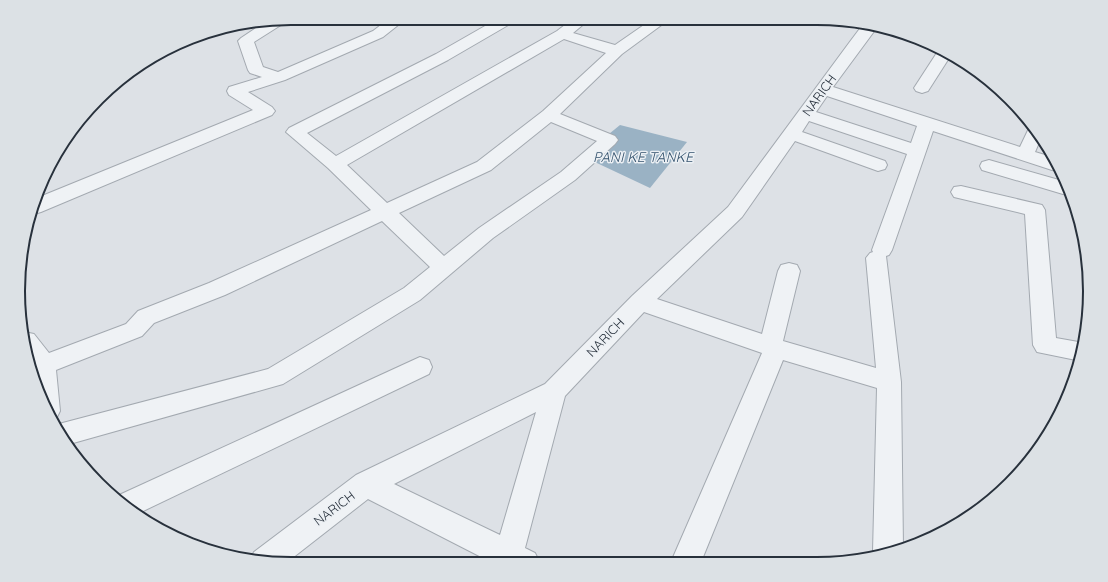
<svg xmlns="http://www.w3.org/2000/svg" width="1108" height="582" font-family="Quicksand,sans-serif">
  <rect width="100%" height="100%" fill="#dde1e6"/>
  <polygon fill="#9ab2c4" points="620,125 687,142 650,188 582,156"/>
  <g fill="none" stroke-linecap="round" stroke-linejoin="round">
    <defs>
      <g id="street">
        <polygon points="390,18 407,18 383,37 285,80 248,92 272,107 275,111 272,115 41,212 34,214 31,213 37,198 253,110 229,95 227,91 229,87 262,77 250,73 248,70 238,41 241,38 265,22 286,20 284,23 254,42 263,67 278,72 373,31"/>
        <path d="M499,18H517L515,21L448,60L307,133L336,156L557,31L574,18H591L573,33L615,45L654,18H671L622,54L560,114L615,136L618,140L615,144L575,180L493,238L420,300L283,384L66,445L55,425L268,369L404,288L430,267L382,221L225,295L154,323L142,336L56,370L60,411L56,419L52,420L39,396L24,332L34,334L49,353L126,324L138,311L209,283L371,210L328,168L286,132L289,128L436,54ZM564,39L606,53L543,111L477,162L387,203L347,165ZM551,122L597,141L561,172L479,228L444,256L399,213L491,170Z"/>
        <path d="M864,23L878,26L833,87L1020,147L1030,126H1033L1041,138L1035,152L1055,158L1061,171L1052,170L933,131L892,250L889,255L886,256L901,382L903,548L875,556L873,552L877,388L783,360L701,562H671L762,353L644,312L565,396L525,548L535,553L540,563H493L368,499L286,563H273L250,560L254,552L356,475L545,384L632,296L728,207L849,43ZM827,96L917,126L911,143L816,112ZM809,121L907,154L872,250L873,252L870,253L866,258L876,368L783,341L800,271L797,265L789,263L781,265L778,271L762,334L657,299L742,217L795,141L878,171L885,169L887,165L885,161L802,132ZM536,412L500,535L394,484Z"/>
        <polygon points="940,48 951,55 928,91 922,93 916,91 914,88"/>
        <polygon points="989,160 1066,182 1072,196 1063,194 982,170 980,166 982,162"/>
        <polygon points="961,186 1042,205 1045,210 1056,338 1084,343 1081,361 1037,352 1033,345 1025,214 954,197 951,192 954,187"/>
        <polygon points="420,357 429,360 432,367 429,374 139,513 116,497 117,496"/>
      </g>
    </defs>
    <use href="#street" stroke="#a3a9b0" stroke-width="2"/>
    <use href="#street" fill="#eff2f5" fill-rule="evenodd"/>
  </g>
  <g text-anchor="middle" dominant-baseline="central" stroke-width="3" stroke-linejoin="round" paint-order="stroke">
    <g font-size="13" fill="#28313c" stroke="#ecf0f4">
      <text transform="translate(819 95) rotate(-54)">NARICH</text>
      <text transform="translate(605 337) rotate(-46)">NARICH</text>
      <text transform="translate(334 508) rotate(-37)">NARICH</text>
    </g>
    <g font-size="14" font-style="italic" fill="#34526d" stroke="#ecf0f4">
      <text x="643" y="157">PANI KE TANKE</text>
    </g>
  </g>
  <path d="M0 0H1108V582H0ZM291 25H817A266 266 0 0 1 1083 291V291A266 266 0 0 1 817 557H291A266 266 0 0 1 25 291V291A266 266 0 0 1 291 25Z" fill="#dce1e5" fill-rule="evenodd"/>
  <path fill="none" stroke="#28313c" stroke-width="2" d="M291 25H817A266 266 0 0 1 1083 291V291A266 266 0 0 1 817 557H291A266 266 0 0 1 25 291V291A266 266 0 0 1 291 25Z"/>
</svg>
